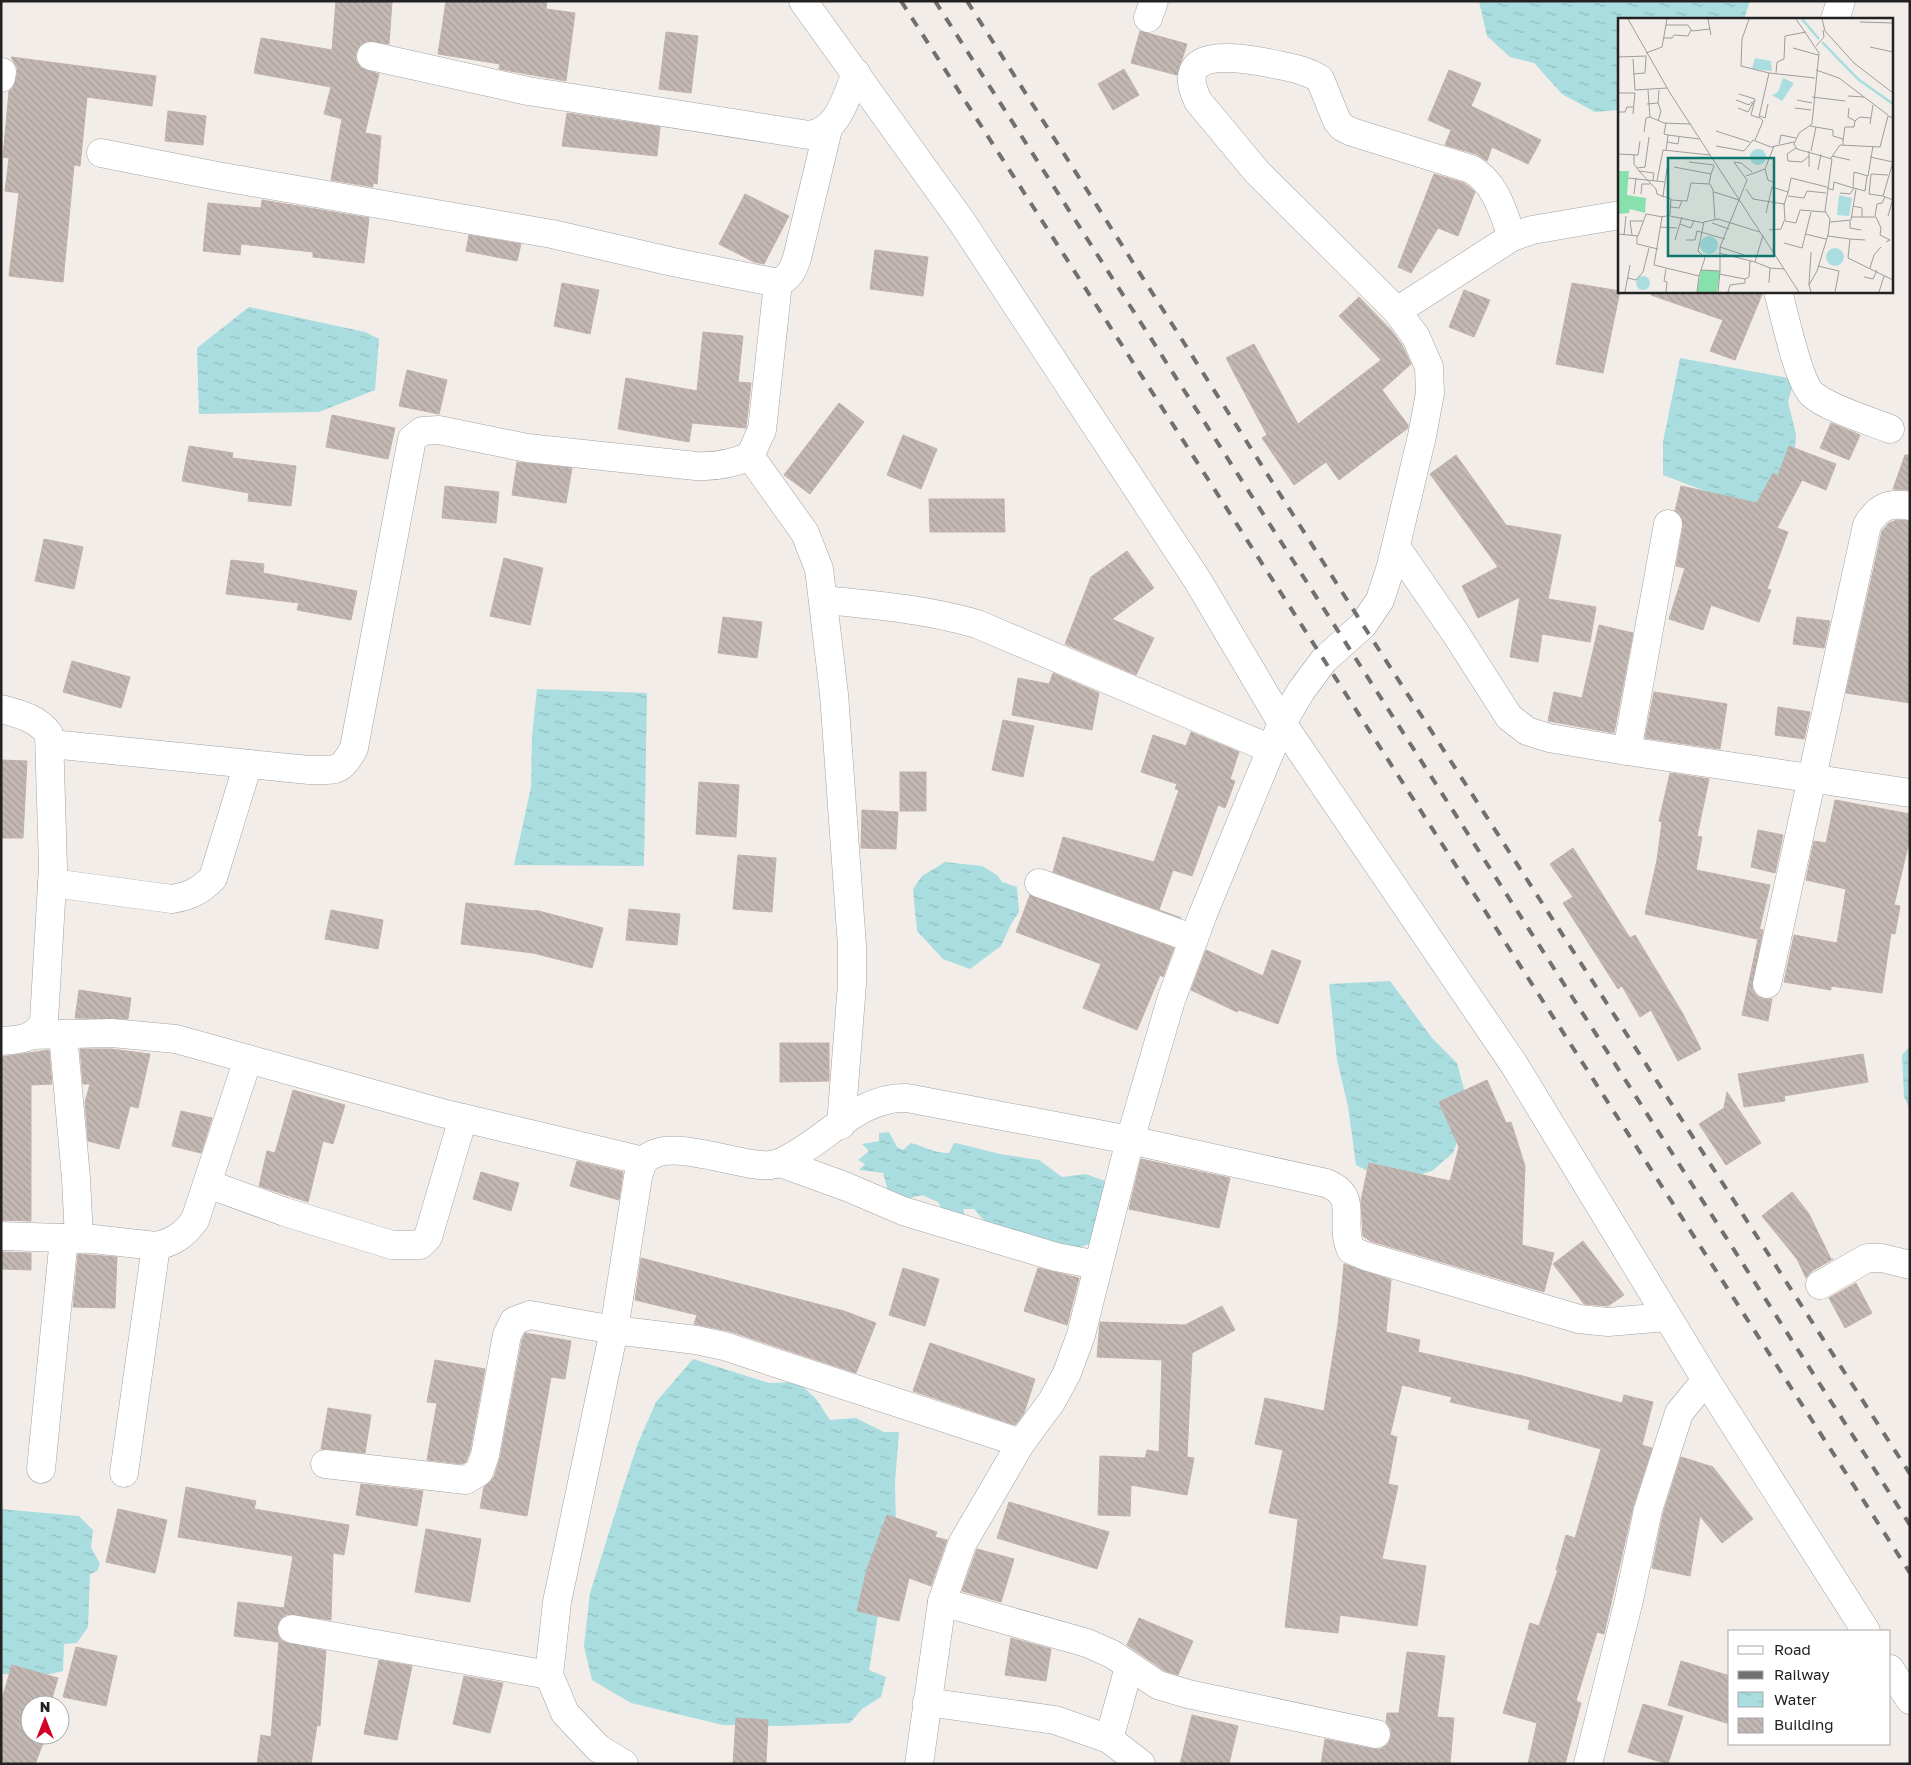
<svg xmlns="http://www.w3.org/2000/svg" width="1911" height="1765" font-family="'Golos Text',sans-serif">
  <defs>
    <pattern id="water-ripples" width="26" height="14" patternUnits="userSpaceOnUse" patternTransform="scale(1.25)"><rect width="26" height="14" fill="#a9dddf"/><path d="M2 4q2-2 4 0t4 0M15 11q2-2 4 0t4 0" fill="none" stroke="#91bdbf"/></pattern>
    <pattern id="building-back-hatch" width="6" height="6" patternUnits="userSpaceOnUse" patternTransform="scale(1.25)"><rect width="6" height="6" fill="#c3b8b4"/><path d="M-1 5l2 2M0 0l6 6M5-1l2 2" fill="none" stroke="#a79e9a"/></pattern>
  </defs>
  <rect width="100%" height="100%" fill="#f2ede9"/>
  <g fill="url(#water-ripples)">
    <polygon points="1479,1 1750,1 1744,19 1620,19 1620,110 1595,112 1562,94 1534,63 1510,57 1487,36"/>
    <polygon points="249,307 365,332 379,339 375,390 319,412 199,414 197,348"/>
    <polygon points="1680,358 1794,379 1788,402 1796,434 1791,503 1747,507 1663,475 1663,442"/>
    <polygon points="537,689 647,693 644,866 514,865 531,787 532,735"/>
    <polygon points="945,862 982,866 997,875 1002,882 1017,887 1019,912 1011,924 1001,946 970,969 943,959 917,931 913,889 922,876"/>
    <polygon points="1390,981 1432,1038 1457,1063 1469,1108 1453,1153 1432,1171 1403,1180 1381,1178 1356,1165 1348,1106 1337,1060 1329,984"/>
    <polygon points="1910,1046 1910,1109 1904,1097 1902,1055"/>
    <path d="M889,1132L897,1147L903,1150L911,1143C926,1147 933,1153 949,1153L954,1143L960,1144L1000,1154L1039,1160L1062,1177L1086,1174L1105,1181L1104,1201L1095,1242L1077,1248L1060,1245L988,1225L974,1209H963L969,1227L951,1224L938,1202L922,1195L899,1201L888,1191L883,1173L859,1170L865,1164L858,1160L869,1151L862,1144L879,1141V1133Z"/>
    <polygon points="693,1359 769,1383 798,1382 816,1399 830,1420 856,1418 884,1432 899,1432 895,1482 896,1530 880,1603 869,1670 886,1677 881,1697 862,1709 850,1723 782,1726 723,1725 631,1703 592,1680 584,1646 590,1593 623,1488 638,1443 656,1402"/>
    <polygon points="1,1509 79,1516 93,1530 91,1547 100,1564 97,1571 90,1574 88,1627 77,1643 64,1644 63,1671 46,1675 1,1674"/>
  </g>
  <g fill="url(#building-back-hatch)" stroke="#c4b1aa">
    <polygon points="336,1 392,2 389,44 367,41 360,45 356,53 356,61 361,68 379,74 365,133 381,136 377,184 373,183 373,187 331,180 342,119 324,114 331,87 254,73 261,38 332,50"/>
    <polygon points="446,1 547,1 546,9 575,13 566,81 499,69 500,64 438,54"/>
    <polygon points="1140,31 1187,44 1177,75 1131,63"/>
    <polygon points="666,32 698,36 691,93 659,89"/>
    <polygon points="11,57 156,76 152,106 87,97 80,166 74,165 63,282 9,276 19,193 5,191 9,158 3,157 9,91 13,88 17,75 17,67"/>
    <polygon points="1124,69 1139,95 1113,110 1098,84"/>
    <polygon points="1449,70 1481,83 1471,106 1541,140 1528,164 1492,147 1487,161 1476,154 1445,145 1451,130 1428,120"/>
    <polygon points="168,111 206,116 203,145 165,141"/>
    <polygon points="567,113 660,127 657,156 562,146"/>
    <polygon points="1434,174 1464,183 1475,192 1458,236 1438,228 1411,273 1398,267"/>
    <polygon points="745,194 789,216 764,264 754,262 719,244"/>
    <polygon points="262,200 369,218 364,263 313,257 313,252 241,244 240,255 203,251 208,203 261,208"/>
    <polygon points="469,235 521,244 517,261 466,251"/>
    <polygon points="875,250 928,257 923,296 870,289"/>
    <polygon points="562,283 599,290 590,334 554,326"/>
    <polygon points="1572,283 1620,291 1603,373 1556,364"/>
    <polygon points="1464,290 1490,300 1474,337 1449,327"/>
    <polygon points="1652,291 1763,291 1763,292 1735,360 1710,351 1723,320 1651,295"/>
    <polygon points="1359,297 1391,330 1402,345 1411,364 1382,390 1408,425 1408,428 1339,480 1326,462 1294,485 1262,438 1267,435 1226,358 1254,344 1298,424 1381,360 1339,316"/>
    <polygon points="703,332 743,336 738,382 751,383 746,428 692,423 689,442 618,429 626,378 697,391"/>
    <polygon points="407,370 447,380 439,414 399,406"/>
    <polygon points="839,403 864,422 810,494 784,475"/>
    <polygon points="332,415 395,428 388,459 326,447"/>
    <polygon points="1831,423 1860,435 1849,460 1820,448"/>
    <polygon points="903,435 937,449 921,489 887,475"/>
    <polygon points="189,446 233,453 232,458 296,466 291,506 248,501 249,493 182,481"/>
    <polygon points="1789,446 1836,464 1826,490 1802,480 1777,528 1788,532 1767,589 1771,590 1759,622 1711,605 1703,630 1669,619 1685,568 1676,566 1683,527 1682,518 1675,511 1681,486 1757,503 1773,473 1778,476"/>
    <polygon points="1456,455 1506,525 1561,535 1548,599 1596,607 1590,642 1542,634 1538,662 1510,657 1520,597 1478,618 1462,586 1498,567 1430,474"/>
    <polygon points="1905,455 1910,455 1910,490 1893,489"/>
    <polygon points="517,462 572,468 566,503 512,495"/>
    <polygon points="445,486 499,492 496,523 442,518"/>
    <polygon points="929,499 1004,499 1005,532 930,532"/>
    <polygon points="1897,520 1910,521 1910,703 1846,693 1882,531 1889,523"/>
    <polygon points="44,539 83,547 74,589 35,581"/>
    <polygon points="1127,551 1154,588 1112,619 1154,638 1136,675 1065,644 1091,577"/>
    <polygon points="504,558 543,568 530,625 490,616"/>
    <polygon points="231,560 264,564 263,573 357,591 351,620 297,610 299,603 226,594"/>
    <polygon points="723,617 762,622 757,658 718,653"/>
    <polygon points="1797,617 1830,621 1824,648 1793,644"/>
    <polygon points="1599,625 1633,633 1614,733 1548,721 1554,692 1582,698"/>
    <polygon points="72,661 130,677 121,708 63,692"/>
    <polygon points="1053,673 1099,693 1092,730 1012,715 1018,678 1049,684"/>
    <polygon points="1654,692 1727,704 1720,749 1645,738"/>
    <polygon points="1778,707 1810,712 1804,739 1775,735"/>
    <polygon points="1003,720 1034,726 1023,777 992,770"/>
    <polygon points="1191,732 1239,752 1230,779 1235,781 1225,808 1218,805 1192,876 1173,870 1159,910 1181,918 1053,872 1063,837 1154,862 1179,790 1175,789 1177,784 1141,772 1153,735 1186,746"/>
    <polygon points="1,760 27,761 23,838 1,838"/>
    <rect x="900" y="772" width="26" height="39"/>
    <polygon points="1670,773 1709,779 1697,836 1702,837 1696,870 1770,885 1757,939 1645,914 1657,860 1662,822 1659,821"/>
    <polygon points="699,782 739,785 736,837 696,834"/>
    <polygon points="1835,800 1910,814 1910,838 1894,905 1900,906 1895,934 1891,933 1882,993 1831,986 1831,990 1784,982 1794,935 1837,943 1846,889 1806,880 1814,841 1826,843"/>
    <polygon points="862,810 898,812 896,849 861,848"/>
    <polygon points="1758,830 1783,835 1775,873 1751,867"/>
    <polygon points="1573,848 1630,938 1635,935 1683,1014 1701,1049 1678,1061 1651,1010 1640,1017 1622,986 1618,989 1563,903 1573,897 1550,864"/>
    <polygon points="738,855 776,858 772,912 733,909"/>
    <polygon points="1030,895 1174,948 1163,977 1160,975 1137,1030 1083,1008 1101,964 1016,932"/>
    <polygon points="466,903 535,911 535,910 603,928 592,968 533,953 461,944"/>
    <polygon points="629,909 680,914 677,945 626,940"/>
    <polygon points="331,910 383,920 378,949 325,939"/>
    <polygon points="1760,929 1763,930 1752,988 1756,995 1763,999 1772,999 1768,1021 1742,1015"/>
    <polygon points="1206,950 1263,976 1272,950 1301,961 1278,1024 1239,1010 1237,1012 1191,990"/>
    <polygon points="79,990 131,998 128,1019 75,1018"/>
    <polygon points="780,1043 829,1043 829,1081 780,1082"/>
    <polygon points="80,1049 111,1049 150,1054 138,1108 130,1106 119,1149 88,1141 85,1102 90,1084 83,1084"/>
    <polygon points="49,1050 52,1084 31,1085 31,1221 1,1220 1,1057"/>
    <polygon points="1863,1054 1868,1082 1784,1096 1785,1101 1744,1107 1738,1074"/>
    <polygon points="1487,1080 1506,1123 1511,1122 1525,1166 1522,1245 1554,1253 1544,1292 1370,1241 1363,1236 1361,1200 1369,1163 1450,1181 1459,1147 1439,1102"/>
    <polygon points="293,1090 345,1105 333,1144 323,1141 308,1202 259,1186 267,1151 275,1153"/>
    <polygon points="1727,1092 1761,1143 1726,1165 1699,1124 1724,1108"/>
    <polygon points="181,1111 212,1118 201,1153 172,1146"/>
    <polygon points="1141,1159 1230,1178 1219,1228 1129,1209"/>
    <polygon points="577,1161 623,1172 619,1200 570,1186"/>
    <polygon points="481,1172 519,1183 511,1211 473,1199"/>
    <polygon points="1792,1192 1809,1214 1831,1259 1833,1259 1812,1271 1806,1278 1797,1259 1762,1216"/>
    <polygon points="1583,1241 1624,1295 1608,1306 1584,1304 1553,1264"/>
    <polygon points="1,1252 31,1253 31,1270 1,1269"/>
    <polygon points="78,1254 117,1257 115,1308 73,1307"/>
    <polygon points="641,1258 844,1311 876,1323 856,1373 729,1331 694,1324 697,1315 635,1300"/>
    <polygon points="1344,1264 1391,1280 1386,1332 1420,1340 1418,1352 1523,1376 1622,1403 1624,1395 1653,1402 1642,1445 1652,1448 1633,1507 1604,1634 1597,1632 1576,1701 1581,1703 1565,1764 1528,1764 1537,1723 1503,1713 1530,1623 1539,1626 1558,1570 1556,1570 1566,1535 1575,1538 1601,1449 1528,1429 1530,1420 1450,1402 1452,1397 1402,1385 1390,1435 1397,1437 1388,1484 1398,1486 1382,1559 1426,1566 1417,1626 1340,1615 1338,1633 1285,1627 1298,1519 1269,1513 1283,1450 1255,1444 1265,1398 1324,1411 1338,1324"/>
    <polygon points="903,1268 939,1279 925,1326 889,1315"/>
    <polygon points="1038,1268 1079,1278 1067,1325 1024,1311"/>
    <polygon points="1856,1283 1872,1313 1845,1328 1829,1298"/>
    <polygon points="1222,1306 1235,1330 1192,1353 1187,1457 1194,1458 1187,1495 1131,1485 1130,1516 1098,1515 1100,1456 1145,1458 1147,1450 1159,1452 1162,1360 1097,1357 1100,1322 1185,1325"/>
    <polygon points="525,1333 571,1341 565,1379 551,1377 527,1516 480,1508 484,1487 494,1477 500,1458 522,1340"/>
    <polygon points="930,1343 1035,1379 1024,1413 1015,1425 913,1391"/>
    <polygon points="435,1360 485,1369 470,1451 466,1462 462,1464 427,1460 437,1403 427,1402"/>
    <polygon points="328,1408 371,1415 365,1453 321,1449"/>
    <polygon points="1681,1457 1713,1467 1753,1519 1722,1543 1700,1516 1690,1576 1652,1568 1663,1514"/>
    <polygon points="361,1484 423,1491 417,1526 356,1515"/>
    <polygon points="186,1487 256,1501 254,1509 349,1525 344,1555 333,1553 331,1620 287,1614 280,1619 277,1627 278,1635 282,1641 326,1651 320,1726 317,1725 311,1764 257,1764 261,1735 271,1737 279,1642 234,1636 238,1602 284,1608 293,1556 178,1537"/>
    <polygon points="1009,1502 1109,1532 1097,1569 997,1538"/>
    <polygon points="118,1509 167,1520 155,1573 106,1562"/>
    <polygon points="887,1515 937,1532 935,1537 947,1540 931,1586 909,1578 899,1621 857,1611 867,1569"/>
    <polygon points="426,1529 481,1539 470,1602 415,1592"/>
    <polygon points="977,1549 1014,1559 1001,1602 962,1591"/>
    <polygon points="1139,1618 1193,1641 1178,1675 1165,1671 1127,1645"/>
    <polygon points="1011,1638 1051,1649 1046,1681 1005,1675"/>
    <polygon points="76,1647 117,1656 106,1706 63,1697"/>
    <polygon points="1407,1652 1445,1656 1437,1717 1454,1718 1450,1764 1321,1764 1325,1739 1373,1749 1381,1749 1388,1744 1391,1737 1391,1729 1386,1722 1387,1713 1399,1713"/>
    <polygon points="379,1660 412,1666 397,1740 364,1734"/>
    <polygon points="1681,1661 1730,1676 1730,1724 1668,1705"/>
    <polygon points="12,1665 58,1678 50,1705 30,1705 30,1735 41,1735 40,1740 44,1741 35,1764 1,1764 1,1702"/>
    <polygon points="464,1676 503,1683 490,1733 453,1724"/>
    <polygon points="1643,1704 1683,1716 1668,1764 1628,1752"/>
    <polygon points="1192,1715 1238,1726 1229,1764 1180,1764"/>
    <polygon points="736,1718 768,1720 766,1764 733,1764"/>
  </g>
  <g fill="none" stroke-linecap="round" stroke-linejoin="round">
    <defs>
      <g id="minor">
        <polyline points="803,1 962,222 1198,581 1282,723 1515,1066 1706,1380 1866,1631"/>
        <polyline points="1148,18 1154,1"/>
        <polyline points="1835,19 1841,1"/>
        <path d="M371,56L528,91L809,135C839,131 846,97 856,73"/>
        <polyline points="1,78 2,72"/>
        <path d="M101,153L217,176L552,234L673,262L778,283C790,277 793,270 797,258L828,129"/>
        <path d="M1778,291C1784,313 1798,381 1812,394C1827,408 1870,421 1890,429"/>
        <polyline points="1397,311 1512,237 1532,230 1620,215"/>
        <polyline points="750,456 805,533 819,569 834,694 852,946 852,984 841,1125"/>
        <polyline points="1396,547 1456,634 1509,717 1527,731 1549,738 1627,751 1910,793"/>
        <path d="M823,600C875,605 926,609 977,624L1271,749"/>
        <path d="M1,709C20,714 37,718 49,734L53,867L44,1021C36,1039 19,1040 1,1041"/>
        <path d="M51,744L309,770C336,770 341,773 354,748L412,439L422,431L439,430L527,448L696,466C716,467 732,464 750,456L762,430L778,283"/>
        <polyline points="1627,751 1668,524"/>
        <path d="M52,883L172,899C190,896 200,891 213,878L248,764"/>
        <polyline points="1039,883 1194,939"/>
        <path d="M1767,984L1867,525C1878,507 1889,502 1910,506"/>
        <polyline points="63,1034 76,1178 79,1239"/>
        <polyline points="32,1035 112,1033 176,1039 442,1113 644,1161"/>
        <polyline points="781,1163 847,1187 903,1211 1056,1257 1098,1265"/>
        <polyline points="208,1184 285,1212 392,1245 420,1245 428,1237 463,1118"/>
        <polyline points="1,1236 93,1239 156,1246"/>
        <polyline points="1820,1285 1867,1258 1882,1258 1910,1265"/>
        <polyline points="325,1464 466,1480 479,1472 485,1455 507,1335 514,1321 530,1315 614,1330 696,1340 724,1346 1021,1443"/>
        <polyline points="41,1469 64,1238"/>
        <path d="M124,1473L156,1246C174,1242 184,1235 195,1220L248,1059"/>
        <polyline points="942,1602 1087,1643 1112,1654 1158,1685 1188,1694 1376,1734"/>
        <polyline points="292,1629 549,1675"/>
        <polyline points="1890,1669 1910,1700"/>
        <polyline points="927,1702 1055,1720 1109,1739 1141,1764"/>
        <polyline points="1109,1739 1129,1667"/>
        <path d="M624,1764L598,1748L565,1713L549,1675L557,1602L614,1330L638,1177C640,1172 641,1164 645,1160C669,1135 738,1168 771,1165C782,1164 791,1157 801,1151C835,1130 865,1096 907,1098L1130,1140L1326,1183C1361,1197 1338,1222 1351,1250L1365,1256L1579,1319L1608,1322L1667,1317"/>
        <path d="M919,1764L942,1602L962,1544L1021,1443L1052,1401L1067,1373L1081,1335L1130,1140L1171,1000L1203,914L1282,723L1301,691L1324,660L1363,625L1380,600L1391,566L1422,436L1430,393L1429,367L1416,337L1397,311L1257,172L1198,101C1171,46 1238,57 1269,63C1286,67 1305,69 1320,79L1337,121L1342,127L1352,132L1471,169C1496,183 1503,212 1512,237"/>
        <polyline points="1588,1764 1629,1600 1648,1510 1679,1413 1706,1380"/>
      </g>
    </defs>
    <use href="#minor" stroke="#a3a3a3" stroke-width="29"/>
    <use href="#minor" stroke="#fff" stroke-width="28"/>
    <g stroke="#707070" stroke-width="4" stroke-dasharray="10 10" stroke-linecap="butt">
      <polyline points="901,1 1910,1573"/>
      <polyline points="935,1 1910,1525"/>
      <polyline points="967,1 1363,625 1910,1474"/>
    </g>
  </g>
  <g transform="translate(1618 18)">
    <rect width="275" height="275" fill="#f2ede9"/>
    <path d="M0,153H11L9,177L28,180L27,195L12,191L11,195L0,196ZM83,252L102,253L99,274H79Z" fill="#87e1ad"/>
    <path d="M137,40L153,43L154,53L134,51ZM165,60L176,65L164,83L154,77L160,74ZM132 139a8 8 0 1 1 16 0a8 8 0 1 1-16 0ZM221,177L234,180L231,198L219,197ZM82 227a9 9 0 1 1 18 0a9 9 0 1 1-18 0ZM208 239a9 9 0 1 1 18 0a9 9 0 1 1-18 0ZM18 265a7 7 0 1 1 14 0a7 7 0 1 1-14 0Z" fill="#a9dddf"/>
    <path fill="none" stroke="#a9dddf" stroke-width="2.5" d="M184,1L201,21M204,24L240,61L275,86"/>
    <path fill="none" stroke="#9f9c99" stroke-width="1" d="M10,1L52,75L181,274M90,1L93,17M131,1L124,21L123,48L151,55M178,1L201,35L194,106L181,115L176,126L179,131L214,141L207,193L212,201L210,218L232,221L230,240L275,262M204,1L207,13L236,45L275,75M242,4L275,5M48,7H70L74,13L92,11M46,20H54L56,17L70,18L73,12M198,28L206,19L205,12M252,29L275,34M175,30L200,37M28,35L44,29L49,1M0,39L29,38M15,41L17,72L49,70M198,52L221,60L270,97M158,55L159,44L166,41L167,18L188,14M15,56L27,55L28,39M30,72L32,99M0,75H17M121,76L137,81L133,97L141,100M230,78L246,79M194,79L227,83M118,82L131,87L134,84M179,82L194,85M40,85L43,93L40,103M29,86L40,85L41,72M120,90L130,94L136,83M177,90L193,92M231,90L230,99L237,103M1,94H7L9,89H15M15,96L17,75M142,98L147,100L150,86M32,99L46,105L72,106M48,105L46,116L50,117M252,106L255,87M192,108L215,112V118L225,121V127M98,113L132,124M26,114L28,100L32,99M137,122L145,103L141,99L151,55L197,60M225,122L227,109H236L237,103L242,99L253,100M49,124L60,126L61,119M161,126L163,117L178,120M98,128L126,133L135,122L153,129L176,124M178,130L169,136L170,143L184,144L191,138M48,133L50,117L81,121M193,133L198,109M0,136L20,137L22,123M16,136V146L21,153L38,171L39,176L46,179M214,138L232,142M252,139L275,144M213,140L222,127L262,129L270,98L275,100M71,144L96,147M275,144L265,178L275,182M56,149L93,156L96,148M191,149V133M19,150L27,149L31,119M200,152L203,136M21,153L36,155L35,162M128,158L147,151M10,160L47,164L45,178L53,181L52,197L44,199L36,247L81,258L79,274M39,163L45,132L92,137M47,164L50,144M155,164L150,162L147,151L156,128M92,166L95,172L97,202M209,170L215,172L216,164L235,170L236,154L250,158L255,128M236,170L247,173L249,158M128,171L135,181L166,186L167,203L178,205L182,192L207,194M96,174L121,182M170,175L173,160L209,169M222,175L232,176L236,170M16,176L18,160M23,176L24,166H32M170,178L186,180L189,173L208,175M265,178L251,176L253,156L270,157M53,182L69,183L73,165L91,166L93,156M235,188L244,190V199M53,189L61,190L64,183M148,195L154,169L170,174L166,187M52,198L86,205M257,198L259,186L264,185L267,179M270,198L275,181M233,199H258L263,210L262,217L272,222L268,224M232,203V210L243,212M212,204L233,202L238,171M94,205L111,211M62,206L73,210L76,202M42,209L59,210M151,212L163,211L166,203M0,216L20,218L28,196L45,199M187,216L208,221M6,217L8,198M14,217L12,203H25M19,218V226L40,231M232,221L247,222M57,222L64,199M68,222H77L79,213L107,221M166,225L184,230L193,194M102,229L126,237M101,235L137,244L145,217M137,244L152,250L166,251M200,248L221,253L217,274M252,250L256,237L263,229M83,252L87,240L80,233L86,204L100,201L142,214M102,253V229L129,162L116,144L123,145L134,154M101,256L127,261M81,258L83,252L102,253L100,274M246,259L255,261L259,252M10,260L18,262L25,254L31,230M151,265L152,250M191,267L193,234M7,274L12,247M48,274L49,264L46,263L48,251M110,274L112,267L127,265V261L131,259L132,243M193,274L191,267L199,253L210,217M261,274L266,258"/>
    <path fill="#0f766e" fill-opacity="0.15" stroke="#0f766e" stroke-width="2.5" d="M50,140H156V238H50Z"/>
    <rect width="275" height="275" fill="none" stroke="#222" stroke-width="2.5"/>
  </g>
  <rect width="1911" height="1765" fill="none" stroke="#222222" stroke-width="5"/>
  <rect x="1728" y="1630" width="162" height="115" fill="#ffffff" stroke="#a7a7a7"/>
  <rect x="1738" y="1646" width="25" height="8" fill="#ffffff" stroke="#a7a7a7"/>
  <text x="1774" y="1655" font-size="15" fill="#222222">Road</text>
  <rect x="1738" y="1671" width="25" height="8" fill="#707070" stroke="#a7a7a7"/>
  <text x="1774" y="1680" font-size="15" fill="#222222">Railway</text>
  <rect x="1738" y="1692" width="25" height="15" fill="url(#water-ripples)" stroke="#a7a7a7"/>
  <text x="1774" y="1705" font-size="15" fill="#222222">Water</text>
  <rect x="1738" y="1718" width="25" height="15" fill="url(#building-back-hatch)" stroke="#a7a7a7"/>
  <text x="1774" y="1730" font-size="15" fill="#222222">Building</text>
  <g transform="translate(45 1720)"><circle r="24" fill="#ffffff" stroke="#a7a7a7"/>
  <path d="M0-4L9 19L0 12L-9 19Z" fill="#d30027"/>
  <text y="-8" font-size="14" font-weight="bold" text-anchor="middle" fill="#222222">N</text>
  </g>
</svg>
